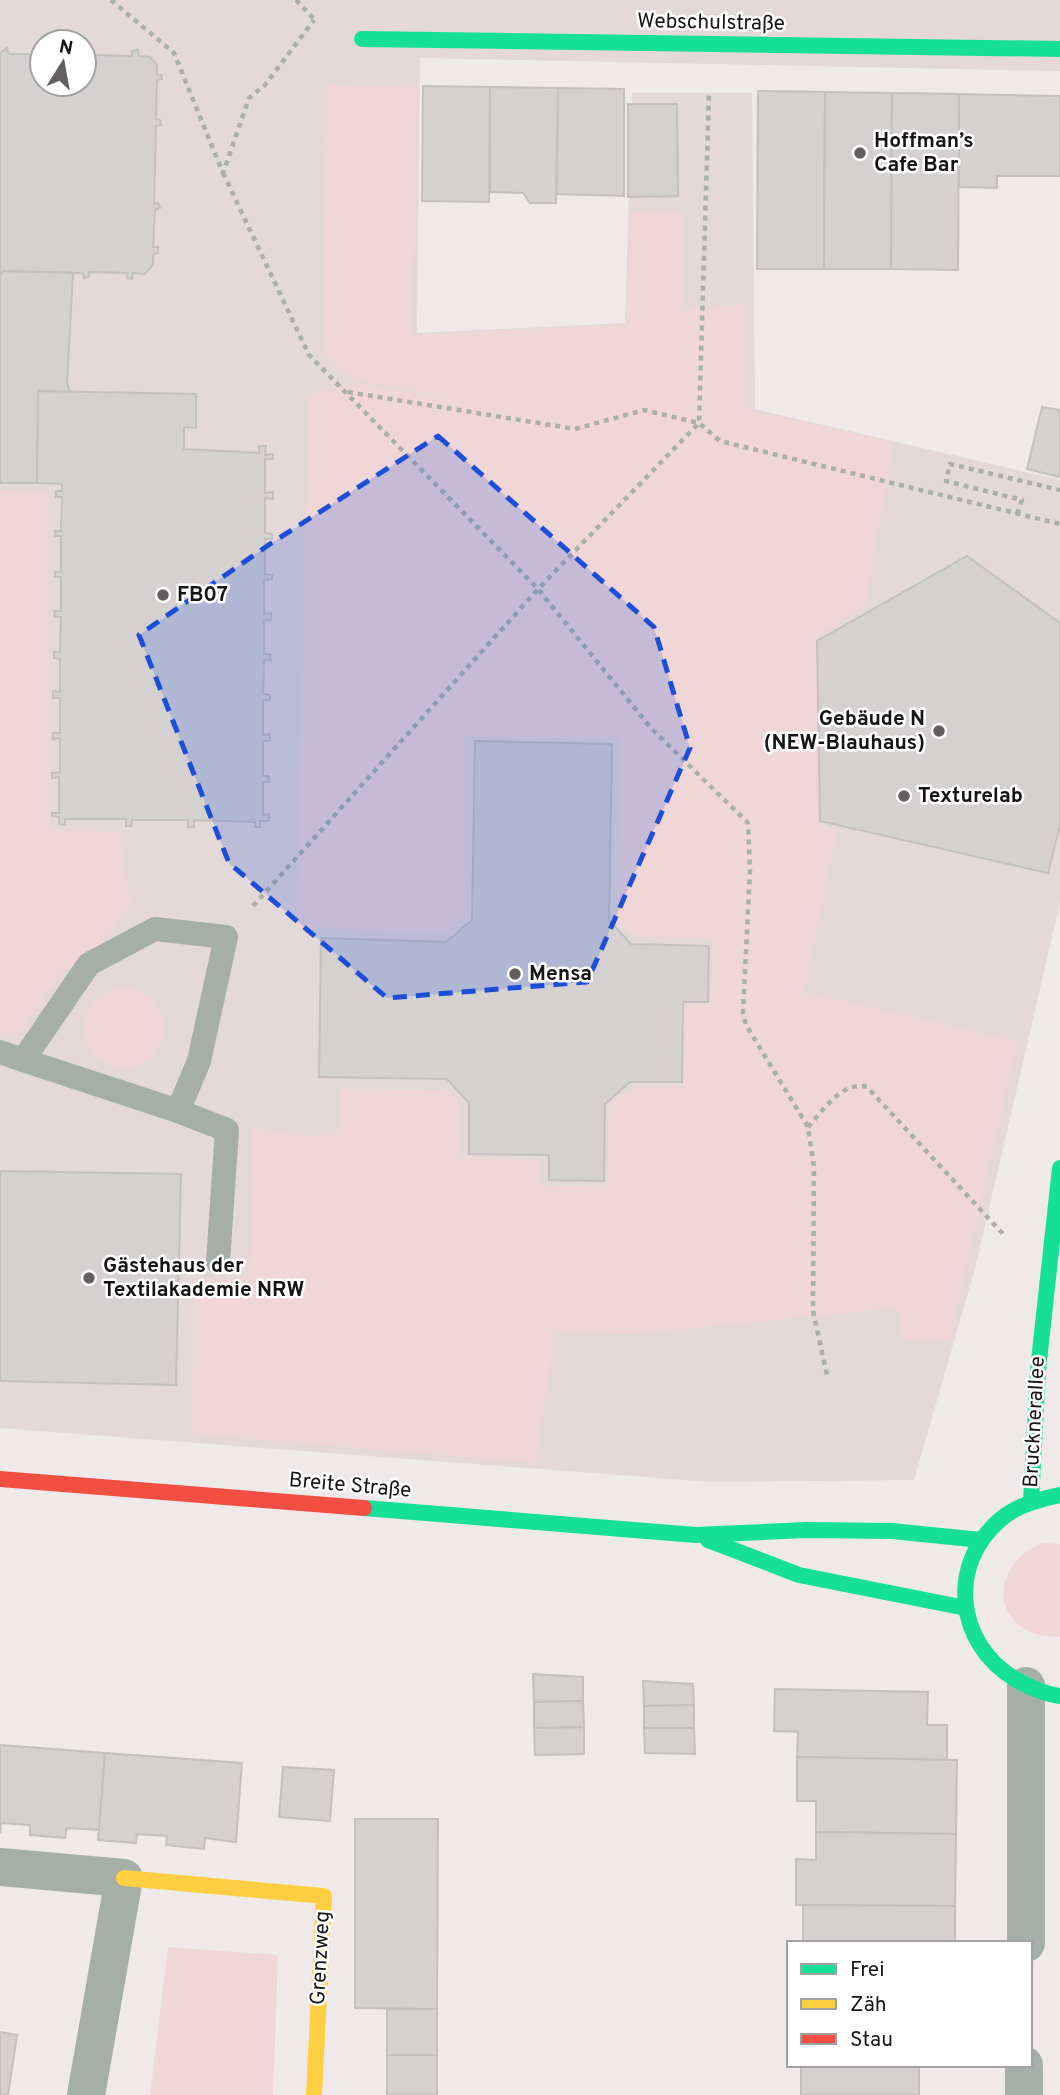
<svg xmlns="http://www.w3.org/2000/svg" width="1060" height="2095" font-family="Overpass,sans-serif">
  <rect width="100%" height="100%" fill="#efe9e9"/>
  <path fill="#e4d8d8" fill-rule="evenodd" d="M0,0H1060V71L420,58L417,333L625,323L632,93H752L755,409L1060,480V902L976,1265L914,1480L711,1482L0,1428ZM42,42H84V84H42Z"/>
  <g fill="#f0d6d6">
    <polygon points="327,85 417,87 413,335 626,325 632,211 684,213 683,309 745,304 744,405 753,411 894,442 865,605 817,638 817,824 837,830 804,992 1018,1041 949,1341 902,1339 898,1308 631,1334 555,1332 536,1463 192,1434 194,1279 249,1278 253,1186 251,1127 308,1137 338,1134 339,1089 448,1090 462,1109 460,1156 540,1161 541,1186 608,1185 609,1105 632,1087 683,1086 686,1006 710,1005 713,939 634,936 617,920 619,738 464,736 463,917 444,933 297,928 308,395 355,383 494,405 356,380 322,354"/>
    <polygon points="0,490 47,492 50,830 119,832 131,905 101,944 61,973 18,1036 0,1030"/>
    <circle cx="124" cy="1028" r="40"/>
    <path d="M1043,1543L1060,1544V1637C1047,1636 1033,1636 1023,1628C986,1602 1007,1555 1043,1543Z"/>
    <polygon points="168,1947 278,1955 273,2095 150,2095"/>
  </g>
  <g fill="#d5d1d1" stroke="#c4c0c0" stroke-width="2">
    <polygon points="7,48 9,54 42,54 42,84 84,84 84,55 88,55 89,50 94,51 94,55 132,56 132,51 138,50 139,56 150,57 157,65 157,75 161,75 162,79 157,80 156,119 160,120 161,125 156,126 154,204 158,203 160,208 155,210 153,247 158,247 158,253 153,255 153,265 145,274 133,273 132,279 127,278 127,273 89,272 89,277 84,278 83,273 3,271 0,276 0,53"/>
    <polygon points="423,86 490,87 489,202 422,201"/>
    <polygon points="490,87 558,88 556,203 530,203 523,193 490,192"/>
    <polygon points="558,88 624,89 624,196 557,194"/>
    <polygon points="758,91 825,92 824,269 757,269"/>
    <polygon points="825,92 892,93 891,269 824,269"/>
    <polygon points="892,93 959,94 958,270 891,269"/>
    <polygon points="959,94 1060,96 1060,176 997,176 997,188 959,187"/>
    <polygon points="628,104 677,104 678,196 628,197"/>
    <polygon points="3,271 73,273 67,383 70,392 38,391 37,483 0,483 0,276"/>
    <polygon points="38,391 196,394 196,428 184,427 184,449 259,453 259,446 266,446 265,455 273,454 273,459 265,459 265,493 273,492 273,499 265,498 265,533 272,534 272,539 265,539 265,574 272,575 272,579 264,580 264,614 271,613 271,620 264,620 264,654 270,654 271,660 264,660 263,694 270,695 270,700 263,700 263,735 270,734 270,741 263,741 263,776 269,776 269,782 263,782 263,815 269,814 269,821 260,821 260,827 255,827 255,822 194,820 194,827 188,827 188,820 132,820 131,826 126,826 126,819 65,819 65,825 59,824 59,817 52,816 52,813 59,813 59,777 52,778 52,773 60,772 60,738 53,739 53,733 60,733 60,698 53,698 53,691 60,692 60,659 54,658 54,652 60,652 61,617 54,617 55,611 61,611 61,577 55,577 55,572 61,572 61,536 55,536 55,531 61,531 62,497 56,497 56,491 62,491 62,484 37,483"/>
    <polygon points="1042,407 1060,410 1060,477 1027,469"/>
    <polygon points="967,556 1060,623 1060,825 1048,873 820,821 817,641"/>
    <polygon points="475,741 612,744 609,920 631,944 709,946 708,1002 683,1002 682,1082 630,1082 605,1104 604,1181 549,1180 549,1155 469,1154 469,1103 447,1079 319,1077 321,938 446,942 472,920"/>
    <polygon points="0,1171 181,1174 176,1385 0,1381"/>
    <polygon points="533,1674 583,1677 583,1701 534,1702"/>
    <polygon points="643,1681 693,1684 694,1705 644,1706"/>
    <polygon points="775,1689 928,1692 927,1725 947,1725 947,1760 797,1757 798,1732 774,1731"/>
    <polygon points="583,1701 584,1727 534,1728 534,1702"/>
    <polygon points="694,1705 694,1728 644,1728 644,1706"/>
    <polygon points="584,1727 584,1754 535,1755 534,1728"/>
    <polygon points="644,1728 694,1728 695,1754 645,1753"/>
    <polygon points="0,1745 105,1753 99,1830 67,1828 65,1838 30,1835 30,1825 1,1823 0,1833"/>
    <polygon points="105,1753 242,1763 236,1842 205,1838 204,1849 166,1845 167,1836 137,1834 136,1843 98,1840"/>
    <polygon points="797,1757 957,1760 956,1834 816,1832 816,1801 797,1801"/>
    <polygon points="283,1767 334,1770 330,1821 279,1817"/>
    <polygon points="355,1819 438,1819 437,2009 355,2008"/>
    <polygon points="816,1832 956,1834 955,1906 796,1905 796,1859 816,1860"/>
    <polygon points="803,1905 955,1906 955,1943 803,1943"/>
    <rect x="387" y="2009" width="50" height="46"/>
    <polygon points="0,2032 17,2035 8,2095 0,2095"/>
    <rect x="387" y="2055" width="50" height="40"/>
    <rect x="801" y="2065" width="118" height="30"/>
  </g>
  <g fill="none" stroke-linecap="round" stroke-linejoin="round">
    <g stroke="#abafab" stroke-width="4.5" stroke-dasharray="5 5" stroke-linecap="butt">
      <polyline points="111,0 174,53 223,173 249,98 265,85 314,20"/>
      <polyline points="296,0 316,21"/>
      <polyline points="223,173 309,355 538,589 651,728 748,823 750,870 743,1013 746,1025 808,1127 814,1167 813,1311 827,1375"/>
      <polyline points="348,392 575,429 644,410 699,423 720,441 1060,524"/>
      <polyline points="1017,514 1022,500 946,481 950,464 1060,490"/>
      <polyline points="253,906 538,589 699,423 709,92"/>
      <path d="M808,1127C823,1111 842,1080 867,1087L1004,1235"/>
    </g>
    <g stroke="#a5aea8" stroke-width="24">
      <polyline points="0,1052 23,1060 178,1111 199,1061 226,937 155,929 89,964 23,1060"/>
      <polyline points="178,1111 227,1130 218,1262"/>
    </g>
    <g stroke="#a5aea8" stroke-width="38">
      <polyline points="0,1867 124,1878 86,2095"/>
      <polyline points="1026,1943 1026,1686"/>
      <polyline points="1024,2095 1024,2065"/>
    </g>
    <g stroke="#16e098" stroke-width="16">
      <polyline points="362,39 1060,49"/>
      <path d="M1060,1495C1039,1499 1017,1505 1001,1519C947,1564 956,1644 1015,1679C1029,1687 1043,1694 1060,1696"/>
      <polyline points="1031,1501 1038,1370 1060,1168"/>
      <polyline points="364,1508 696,1535 806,1530 892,1531 981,1540"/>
      <polyline points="708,1540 799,1575 966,1608"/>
    </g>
    <polyline stroke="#ffcf43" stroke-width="16" points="124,1878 324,1896 314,2095"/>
    <polyline stroke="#f24e42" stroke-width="16" points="0,1479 364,1508"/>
  </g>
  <path fill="#1d4ed8" fill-opacity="0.2" stroke="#1d4ed8" stroke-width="5" stroke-dasharray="14 9" stroke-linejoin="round" d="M438,436L654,627L690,748L587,982L387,998L229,863L139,635L270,544Z"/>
  <g fill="#635f5f" stroke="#fff" stroke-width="2.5">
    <circle cx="860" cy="153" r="7"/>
    <circle cx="163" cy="595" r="7"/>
    <circle cx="939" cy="731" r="7"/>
    <circle cx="904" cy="796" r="7"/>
    <circle cx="515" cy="974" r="7"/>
    <circle cx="89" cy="1278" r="7"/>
  </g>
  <g text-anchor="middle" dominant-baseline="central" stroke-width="5" stroke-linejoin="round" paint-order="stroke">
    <g font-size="21" fill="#171414" stroke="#fff">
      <text transform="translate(711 23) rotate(1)">Webschulstraße</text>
      <text transform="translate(1035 1422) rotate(-87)">Brucknerallee</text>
      <text transform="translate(350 1486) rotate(5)">Breite Straße</text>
      <text transform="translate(321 1958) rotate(-87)">Grenzweg</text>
    </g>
    <g font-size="21" font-weight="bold" fill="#171414" stroke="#fff" text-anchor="start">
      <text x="874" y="141">Hoffman’s<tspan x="874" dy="24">Cafe Bar</tspan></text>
      <text x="177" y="595">FB07</text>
      <text x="925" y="719" text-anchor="end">Gebäude N<tspan x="925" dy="24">(NEW-Blauhaus)</tspan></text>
      <text x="918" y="796">Texturelab</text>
      <text x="529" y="974">Mensa</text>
      <text x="103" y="1266">Gästehaus der<tspan x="103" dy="24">Textilakademie NRW</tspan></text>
    </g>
  </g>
  <rect x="787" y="1941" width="245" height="126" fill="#ffffff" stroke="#a2a1a1" stroke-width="2"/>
  <rect x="801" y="1964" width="35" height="10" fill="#16e098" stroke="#a2a1a1" stroke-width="2"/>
  <text x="850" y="1976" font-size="21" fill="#171414">Frei</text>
  <rect x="801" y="1999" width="35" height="10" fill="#ffcf43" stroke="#a2a1a1" stroke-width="2"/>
  <text x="850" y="2011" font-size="21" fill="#171414">Zäh</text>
  <rect x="801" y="2034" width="35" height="10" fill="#f24e42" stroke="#a2a1a1" stroke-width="2"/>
  <text x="850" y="2046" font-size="21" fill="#171414">Stau</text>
  <g transform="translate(63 63) rotate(11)"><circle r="33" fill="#ffffff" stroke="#a2a1a1" stroke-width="2"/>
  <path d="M0-5L12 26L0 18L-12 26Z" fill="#635f5f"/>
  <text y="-10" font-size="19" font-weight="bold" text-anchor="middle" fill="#171414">N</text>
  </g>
</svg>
